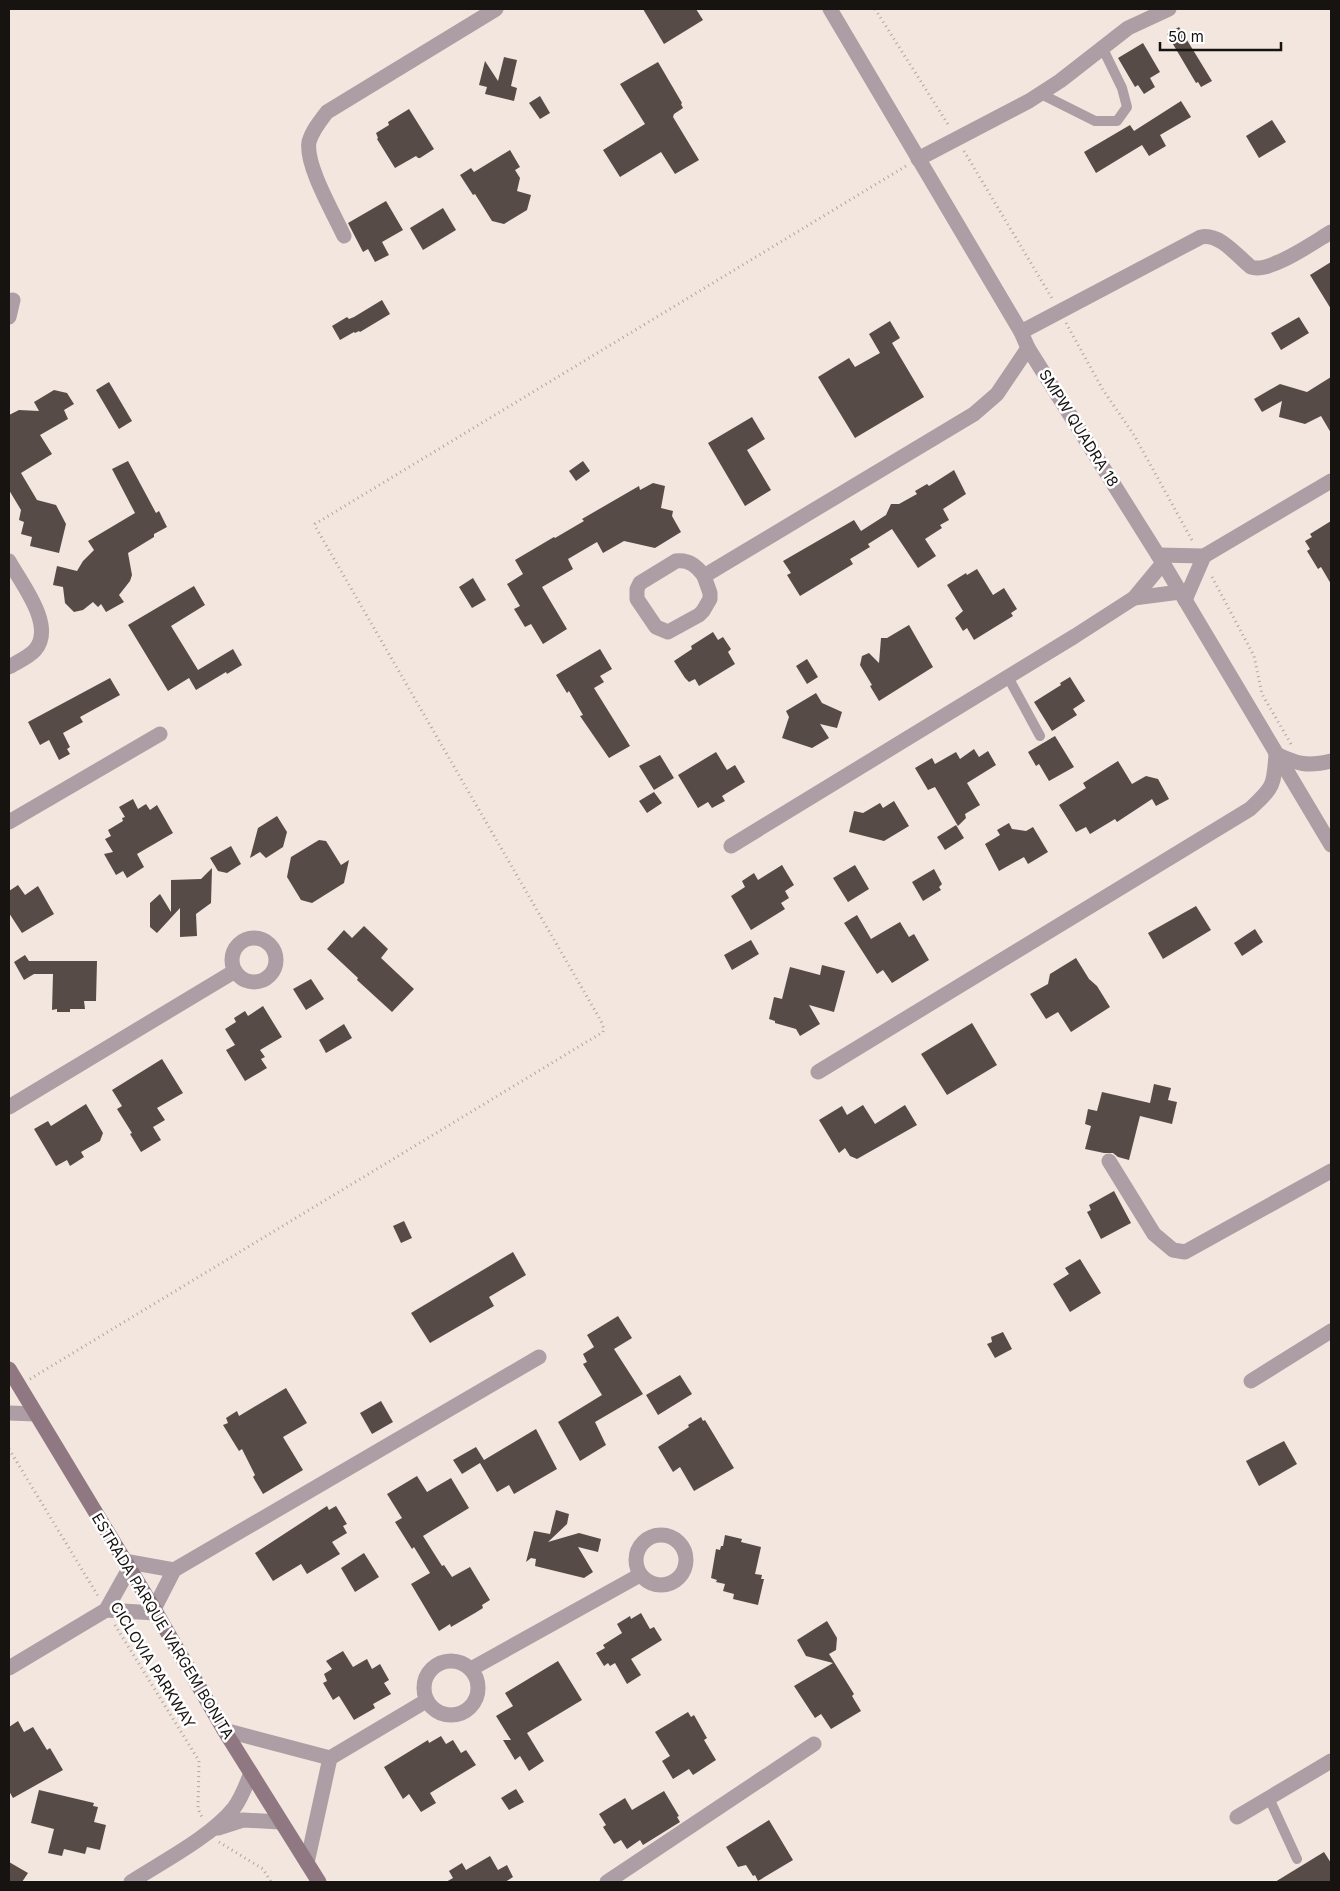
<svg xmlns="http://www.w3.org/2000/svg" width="1340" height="1891" font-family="Inter,sans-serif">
  <rect width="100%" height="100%" fill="#f2e6df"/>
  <g fill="#564b47">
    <polygon points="643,9 696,9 703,20 664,44"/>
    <polygon points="1179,27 1212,81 1201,87 1198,82 1196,83 1167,34"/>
    <polygon points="1143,43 1160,72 1150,78 1155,87 1144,94 1138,85 1135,87 1118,58"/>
    <polygon points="504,57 517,60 511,86 517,88 514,101 485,94 487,87 479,85 485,61 498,81"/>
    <polygon points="658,62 682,103 681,104 683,108 674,114 673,117 699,160 675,174 661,152 620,177 603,150 645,124 620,84"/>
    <polygon points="540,96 550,113 540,119 529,103"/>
    <polygon points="1181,101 1191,117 1160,135 1166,146 1149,156 1142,145 1096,173 1084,152 1130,125 1134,131"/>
    <polygon points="409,109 434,149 420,158 418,158 416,156 395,168 377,139 378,138 376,133 389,125 388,122"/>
    <polygon points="1272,120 1286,142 1259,158 1246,136"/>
    <polygon points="510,150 520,167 515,170 520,178 517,191 531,195 527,210 504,224 492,221 475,194 473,195 460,175 471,168 474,172"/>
    <polygon points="386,201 403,230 382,242 389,255 375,262 368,249 363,252 348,223"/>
    <polygon points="443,208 456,230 423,250 410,228"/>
    <polygon points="1331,262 1331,309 1310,275"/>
    <polygon points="382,300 390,314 360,332 359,331 355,333 354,332 340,340 332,326 347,317 349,319 354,317"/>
    <polygon points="1299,317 1309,333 1281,350 1271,333"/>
    <polygon points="890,321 900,338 892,343 924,397 855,438 818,377 849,358 855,367 880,353 869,334"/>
    <polygon points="1331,377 1331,433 1321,416 1305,424 1279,417 1282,401 1262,412 1254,399 1280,384 1307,392"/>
    <polygon points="109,382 132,421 119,429 96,390"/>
    <polygon points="54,390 67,393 74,404 64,410 68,419 40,435 52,454 21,473 37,500 56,505 66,524 59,553 30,546 32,537 21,534 24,522 19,520 21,510 9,490 9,415 19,410 39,411 34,402"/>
    <polygon points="752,417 765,439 747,450 771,490 745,506 708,443"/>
    <polygon points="128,461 156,513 159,511 167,527 154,534 154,537 128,553 132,575 130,581 119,595 124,602 106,612 101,604 98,607 93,602 83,610 74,612 65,603 63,587 53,585 57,566 77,571 83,561 94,550 88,541 135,513 112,469"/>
    <polygon points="583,461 590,471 576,481 569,471"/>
    <polygon points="954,470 966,494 943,509 949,520 940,525 942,528 925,539 936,556 918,568 892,529 868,544 870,547 850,559 853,564 800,596 787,575 791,573 783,561 854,520 861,531 886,515 891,504 899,504 917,494 915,491 927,484 929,486"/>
    <polygon points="653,483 665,486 661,508 673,511 672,516 681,532 655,548 624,541 603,553 597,542 568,559 573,569 542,587 567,629 543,644 531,624 525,627 514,609 520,606 507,584 523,574 515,560 554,537 555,538 584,521 582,519 639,486 640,490"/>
    <polygon points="1331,521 1331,584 1321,567 1318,569 1307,551 1310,549 1305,541 1312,537 1310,534"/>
    <polygon points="977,569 993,595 1004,588 1017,609 1011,613 1013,616 974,640 967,628 963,631 955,618 963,611 947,585 966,573 967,575"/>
    <polygon points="473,578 486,600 472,608 459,587"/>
    <polygon points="194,586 205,605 171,626 198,670 233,649 242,665 227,674 226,672 196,690 189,678 168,691 128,625"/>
    <polygon points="909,625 933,667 879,701 870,686 872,685 860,665 862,656 869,653 879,663 881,638 887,638"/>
    <polygon points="713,632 718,640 723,637 731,649 728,652 735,664 699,686 695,679 689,682 685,678 674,661 692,649 691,646"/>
    <polygon points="600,649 612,669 600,676 604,682 594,688 630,746 609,758 580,716 583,715 569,691 567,693 556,675"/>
    <polygon points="807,659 818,677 807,684 796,666"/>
    <polygon points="1070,677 1085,701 1073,709 1077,715 1052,731 1034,702 1061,685 1060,683"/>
    <polygon points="110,678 120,695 80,717 83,722 63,733 70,747 67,749 70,754 59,760 49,740 40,745 28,722"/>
    <polygon points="816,693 822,703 842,712 837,728 820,724 829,738 812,748 782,738 789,717 786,711"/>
    <polygon points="1055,736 1074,767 1049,781 1039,764 1036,766 1028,752"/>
    <polygon points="974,749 979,757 988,751 996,765 967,783 980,805 965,814 966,818 958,826 935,787 928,790 915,768 932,758 935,764 956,752 960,759"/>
    <polygon points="716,752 727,770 735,765 745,782 722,796 725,801 712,808 708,802 698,808 678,775"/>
    <polygon points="660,755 674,778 654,790 639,766"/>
    <polygon points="1118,761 1132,784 1146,776 1158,779 1169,799 1156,806 1152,799 1117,822 1115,819 1090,834 1086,827 1076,832 1059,805 1086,788 1083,783"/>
    <polygon points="654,792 662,803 647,813 639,801"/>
    <polygon points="133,799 138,809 146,804 150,810 157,805 173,833 137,854 144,867 127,878 123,871 116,875 104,854 113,852 105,839 111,836 108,830 123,821 122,818 125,817 119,807"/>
    <polygon points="894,801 909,826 884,841 849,832 854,811 863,813 880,803 883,808"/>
    <polygon points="277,816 287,832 283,847 266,858 260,852 250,858 258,828"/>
    <polygon points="1009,823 1012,829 1026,831 1033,827 1048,852 1028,864 1024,857 999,871 985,844 1000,835 997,830"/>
    <polygon points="956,825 964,838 945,850 937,837"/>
    <polygon points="319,840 326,841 341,865 349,860 344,883 312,903 301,900 287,877 291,857"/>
    <polygon points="231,846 241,864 227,873 218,871 210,858"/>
    <polygon points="782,865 794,885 785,891 789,898 781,903 785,909 751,930 731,896 745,887 742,881 754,873 758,880"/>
    <polygon points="855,865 869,889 848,902 833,878"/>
    <polygon points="212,868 211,903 196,914 197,936 180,937 180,908 157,933 150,927 150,903 160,894 171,912 171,880 201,879"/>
    <polygon points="934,869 942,884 939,887 941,890 923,901 912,882"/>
    <polygon points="18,885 25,895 38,886 54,914 22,933 9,913 9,891"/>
    <polygon points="1196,906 1211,930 1163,959 1148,933"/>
    <polygon points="857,915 871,939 900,922 909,937 914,934 929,960 892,983 883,970 877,974 844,923"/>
    <polygon points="364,926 388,949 381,958 414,989 392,1012 357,980 358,978 327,949 344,930 352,938"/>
    <polygon points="1255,929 1263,942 1242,956 1234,943"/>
    <polygon points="751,940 759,954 732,970 724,955"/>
    <polygon points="25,955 29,961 97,961 96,1001 84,1001 85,1009 70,1009 70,1012 57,1012 57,1009 52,1010 53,974 34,974 24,980 14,962"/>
    <polygon points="1076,958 1089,979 1097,986 1110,1007 1071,1032 1058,1012 1046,1019 1030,994 1048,984 1050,974"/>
    <polygon points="822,965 845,971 834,1012 809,1005 820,1024 800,1036 796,1029 775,1023 775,1021 769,1019 774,997 782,999 790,967 820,975"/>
    <polygon points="311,979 324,999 306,1010 293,989"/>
    <polygon points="263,1006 282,1037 260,1050 265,1057 261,1059 267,1068 245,1081 226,1050 235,1045 225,1029 236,1022 234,1018 245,1011 248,1016"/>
    <polygon points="972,1023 997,1065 947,1095 921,1054"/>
    <polygon points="344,1024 352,1038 326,1053 319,1040"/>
    <polygon points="162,1059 183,1093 157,1108 165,1120 153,1127 161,1140 141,1152 130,1134 132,1133 117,1109 122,1106 112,1090"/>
    <polygon points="1154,1084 1171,1088 1168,1100 1177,1102 1172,1124 1140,1116 1129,1160 1118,1157 1113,1153 1104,1153 1085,1149 1091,1126 1085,1124 1088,1109 1097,1111 1102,1092 1150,1103"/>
    <polygon points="86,1104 103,1133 100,1141 81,1152 84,1157 70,1166 67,1160 56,1166 34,1129 48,1121 51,1126"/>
    <polygon points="863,1105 875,1124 905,1105 917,1125 857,1159 850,1156 845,1148 839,1153 819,1120 842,1106 847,1115"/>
    <polygon points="1114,1191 1131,1223 1101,1239 1087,1212 1091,1210 1089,1205"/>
    <polygon points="404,1221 412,1238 401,1243 393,1226"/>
    <polygon points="513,1252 526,1275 489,1297 494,1306 430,1343 411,1313"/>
    <polygon points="1080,1259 1101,1293 1070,1312 1053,1284 1069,1274 1065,1268"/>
    <polygon points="618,1316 632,1338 614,1349 643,1394 595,1422 606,1445 580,1461 558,1422 602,1395 583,1364 587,1362 583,1354 594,1347 587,1335"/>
    <polygon points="1003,1332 1012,1349 995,1358 987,1344 992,1342 991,1337"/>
    <polygon points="680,1375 692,1394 658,1415 646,1395"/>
    <polygon points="286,1388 307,1423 283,1437 303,1470 263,1494 253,1477 255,1475 242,1449 239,1451 223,1425 228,1423 226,1418 237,1411 239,1416"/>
    <polygon points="381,1401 393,1422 372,1434 360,1413"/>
    <polygon points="701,1417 703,1421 705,1420 734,1468 694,1491 680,1467 673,1472 658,1447 689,1427 688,1425"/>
    <polygon points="536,1429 557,1469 514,1494 509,1485 497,1492 480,1463 462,1474 453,1460 476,1447 484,1460"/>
    <polygon points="1284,1441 1297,1464 1259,1486 1246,1461"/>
    <polygon points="417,1476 427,1492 451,1478 469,1508 423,1536 442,1566 444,1565 452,1577 470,1567 490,1600 482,1605 483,1608 475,1613 451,1627 450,1624 439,1631 411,1584 430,1573 414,1547 412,1549 395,1522 402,1518 387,1494"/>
    <polygon points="327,1506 329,1510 336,1506 347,1524 343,1526 347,1533 332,1542 340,1554 307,1574 301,1564 273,1581 255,1553"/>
    <polygon points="556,1510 569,1514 567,1524 548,1542 579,1533 601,1539 598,1552 578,1547 593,1572 584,1578 535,1566 536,1559 531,1558 526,1562 534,1531 550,1534"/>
    <polygon points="725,1535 742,1539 741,1542 761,1547 755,1574 762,1575 761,1579 764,1579 758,1605 733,1599 734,1594 723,1591 725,1584 716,1582 717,1580 711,1578 716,1549 720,1550 721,1546 723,1546"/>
    <polygon points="364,1553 379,1577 355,1592 341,1568"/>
    <polygon points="641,1613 650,1629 654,1627 662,1640 631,1659 641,1675 627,1684 615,1663 610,1666 608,1663 604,1666 596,1653 605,1648 603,1645 622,1633 617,1624 630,1616 631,1619"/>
    <polygon points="827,1621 837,1638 836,1650 829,1654 854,1694 852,1696 861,1711 831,1729 821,1714 815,1718 794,1686 833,1663 806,1656 797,1640"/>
    <polygon points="343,1651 353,1667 367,1659 372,1669 380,1664 389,1680 384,1683 391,1694 373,1704 375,1708 354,1720 339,1696 333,1700 323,1683 327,1681 324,1674 332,1669 326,1661"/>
    <polygon points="558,1661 582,1700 527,1733 544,1761 529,1771 520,1756 515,1760 503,1740 511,1740 496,1716 513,1706 505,1693"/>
    <polygon points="688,1712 691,1717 694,1715 707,1738 704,1740 716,1760 693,1775 689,1769 673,1779 662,1761 670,1756 655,1732"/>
    <polygon points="18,1721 24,1732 33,1727 47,1750 50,1748 63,1770 13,1798 9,1791 9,1727"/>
    <polygon points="441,1736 446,1744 453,1740 461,1753 466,1750 476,1765 430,1793 436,1803 421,1812 409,1794 403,1799 384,1767 428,1740 429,1743"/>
    <polygon points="516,1789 524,1802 509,1810 501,1798"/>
    <polygon points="39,1790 94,1803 93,1806 98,1807 94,1822 106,1825 100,1850 87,1847 85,1854 64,1849 62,1856 48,1853 54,1829 31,1823"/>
    <polygon points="664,1791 679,1816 677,1817 680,1822 643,1845 640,1840 627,1849 621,1840 614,1844 603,1827 606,1825 599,1814 625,1798 632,1810"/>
    <polygon points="769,1820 793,1860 758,1881 755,1875 753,1876 746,1865 738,1867 726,1847"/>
    <polygon points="1324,1852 1331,1863 1331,1882 1275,1882"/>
    <polygon points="490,1856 498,1870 507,1865 513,1877 505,1882 446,1882 453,1878 449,1871 462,1863 466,1870"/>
    <polygon points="9,1862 28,1873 22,1882 9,1882"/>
  </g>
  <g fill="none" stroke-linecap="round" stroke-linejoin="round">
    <g stroke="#afa6a0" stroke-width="3" stroke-dasharray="1 4" stroke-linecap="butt">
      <polyline points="875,9 949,126"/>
      <polyline points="964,151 1053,300"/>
      <polyline points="1066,323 1103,390 1134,435 1193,542"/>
      <polyline points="1212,577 1254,656 1262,694 1291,744"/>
      <polyline points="30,1379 603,1032 604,1029 601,1021 315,526 315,524 906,166"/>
      <polyline points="9,1449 98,1596"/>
      <polyline points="115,1625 199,1761 198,1809 203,1819"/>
      <polyline points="219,1842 263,1869 271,1882"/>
    </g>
    <g stroke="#ad9da4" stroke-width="10">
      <polyline points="1041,94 1095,121 1117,121 1127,107 1122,88 1103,49"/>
      <polyline points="1008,677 1040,736"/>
      <polyline points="1269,1798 1297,1859"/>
    </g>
    <g stroke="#ad9da4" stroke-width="15">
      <polyline points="918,159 1029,101 1060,81 1128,28 1169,9"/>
      <path d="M344,236C334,214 305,165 309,142C312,131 320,121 327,112L496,9"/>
      <polyline points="9,317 13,300"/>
      <path d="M1021,332L1201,237C1220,233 1237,256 1251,267C1269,274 1314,242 1331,232"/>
      <polyline points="1158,555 1204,556 1331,481"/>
      <path d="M9,561C21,583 56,626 35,650C29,657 17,662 9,667"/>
      <path d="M704,576C697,566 689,559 676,561L640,583L637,589V599L656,627L668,632L699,615L703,611L710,599V593L704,576L974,414L997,394L1028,348"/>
      <polyline points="1134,598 1180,592"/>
      <polyline points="1185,600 1204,556"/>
      <polyline points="9,822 160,734"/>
      <polyline points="731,846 1075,636 1134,598 1163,563"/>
      <circle cx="254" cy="960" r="22"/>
      <path d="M818,1072L1250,809C1274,787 1274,785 1276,754C1298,764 1307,767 1331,761"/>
      <polyline points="9,1107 235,971"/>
      <polyline points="1109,1161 1154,1234 1173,1250 1185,1252 1331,1171"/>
      <polyline points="1251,1381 1331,1331"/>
      <polyline points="9,1413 36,1414"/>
      <circle cx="661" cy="1560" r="25"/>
      <polyline points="124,1561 174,1570"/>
      <polyline points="154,1609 174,1570 539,1357"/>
      <polyline points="106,1610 155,1613"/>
      <circle cx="451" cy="1688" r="27"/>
      <polyline points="9,1668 106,1610 129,1569"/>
      <polyline points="471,1669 640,1575"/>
      <polyline points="224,1730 330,1758 426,1701"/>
      <polyline points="1237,1817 1331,1761"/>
      <polyline points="218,1828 243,1820 280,1822"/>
      <polyline points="307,1863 330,1758"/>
      <path d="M131,1882C162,1862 212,1836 234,1808C242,1797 246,1785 251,1773"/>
      <polyline points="607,1882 814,1744"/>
    </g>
    <polyline stroke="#ad9da4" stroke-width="15" points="830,9 1021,332 1028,348 1163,563 1331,845"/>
    <polyline stroke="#907883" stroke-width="15" points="9,1369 154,1609 224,1730 319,1882"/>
  </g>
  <g text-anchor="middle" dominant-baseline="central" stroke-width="5" stroke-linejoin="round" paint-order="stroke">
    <g font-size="15" fill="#171310" stroke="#fff">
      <text transform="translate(1079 428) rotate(58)">SMPW QUADRA 18</text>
      <text transform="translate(163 1626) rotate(59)">ESTRADA PARQUE VARGEM BONITA</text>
      <text transform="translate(153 1665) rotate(58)">CICLOVIA PARKWAY</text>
    </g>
  </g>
  <rect width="1340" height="1891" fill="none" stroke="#171310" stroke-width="20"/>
  <path d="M1160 42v8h121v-8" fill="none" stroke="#171310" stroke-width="2.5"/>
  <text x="1168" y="42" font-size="15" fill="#171310" stroke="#ffffff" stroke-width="4" paint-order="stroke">50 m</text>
</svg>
